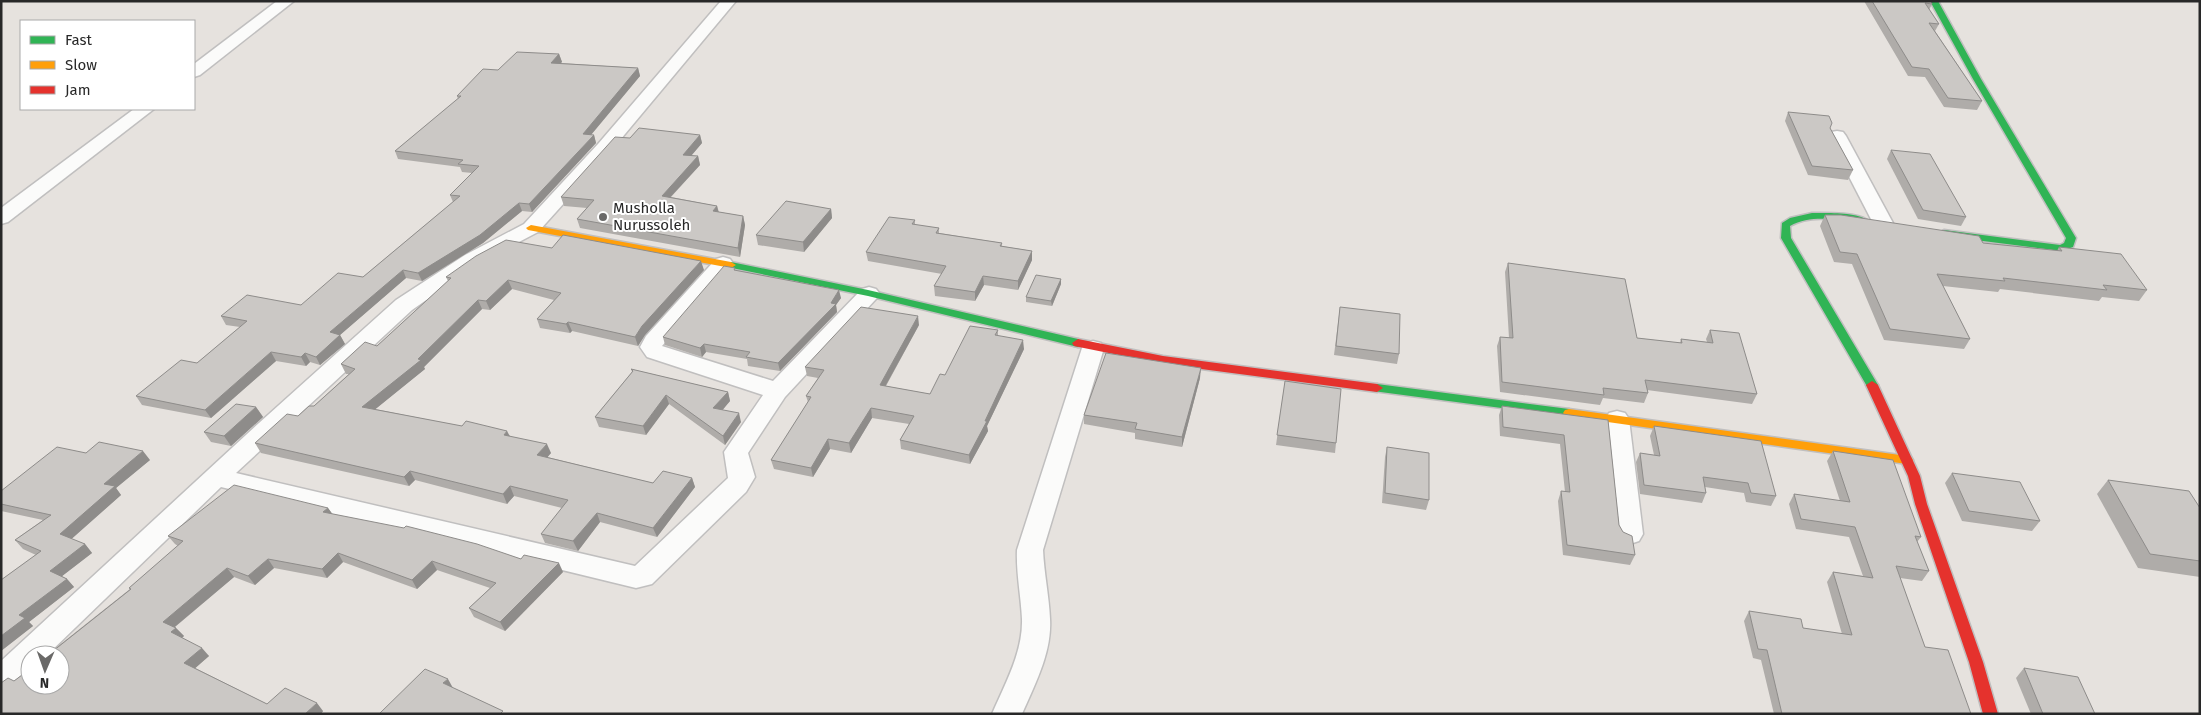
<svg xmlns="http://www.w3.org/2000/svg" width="2201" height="715" font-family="'Fira Sans',sans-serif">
  <rect width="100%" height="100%" fill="#e6e2de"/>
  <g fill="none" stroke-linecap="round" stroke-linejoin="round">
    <defs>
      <g id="street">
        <polygon points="277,1 294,1 200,75 194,77 194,64"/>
        <polygon points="721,1 736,1 610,152 538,232 479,263 412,310 236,473 635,566 728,478 724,452 763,395 647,357 640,347 646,336 716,259 723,257 730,259 733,263 730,267 662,346 773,381 862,289 869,287 876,289 880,294 876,299 785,397 748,453 755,477 746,492 652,584 636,588 221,487 47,655 30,655 30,671 11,689 1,692 1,661 259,423 396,300 465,255 524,224 598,144"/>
        <polygon points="134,109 154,109 8,222 1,224 1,208"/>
        <polygon points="1837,131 1843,132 1846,136 1893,223 1890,227 1876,227 1873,223 1828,136 1831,132"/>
        <path d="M1093,341L1101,343L1104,348L1043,550C1044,573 1049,596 1050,619C1052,652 1035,684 1022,714H992C1005,684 1023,652 1022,619C1021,596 1016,573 1017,550L1082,348L1085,343Z"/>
        <polygon points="1617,411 1625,413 1629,419 1643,534 1639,541 1630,544 1621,541 1617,534 1605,419 1609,413"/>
      </g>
      <g id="fast">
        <polygon points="1930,1 1938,1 1981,79 2076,238 2073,247 2061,251 1944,236 1939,233 1944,230 2060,245 2064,243 2066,238 1973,79"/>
        <path d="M1812,213C1825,213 1857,212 1867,220L1862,223C1838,220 1812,214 1790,226L1791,238L1878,385L1876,388H1868L1781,238L1782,223L1790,218Z"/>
        <polygon points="731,262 868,290 1078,339 1084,343 1078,347 868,296 727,267 726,265"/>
        <polygon points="1377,384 1569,409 1575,413 1569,417 1373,391 1371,388"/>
      </g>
      <g id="slow">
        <polygon points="531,225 731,262 736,265 731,268 528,230 526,228"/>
        <polygon points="1569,409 1907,456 1911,457 1913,460 1911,463 1907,464 1565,416 1563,413 1565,410"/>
      </g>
      <g id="jam">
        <polygon points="1078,339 1163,356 1377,384 1383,388 1377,392 1163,364 1074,346 1072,343"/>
        <polygon points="1872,381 1878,385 1920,476 1927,504 1983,662 1998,714 1983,714 1969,662 1915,504 1908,476 1866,385"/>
      </g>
    </defs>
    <use href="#street" stroke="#c0bfbf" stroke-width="3"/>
    <use href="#fast" stroke="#c0bfbf" stroke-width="3"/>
    <use href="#slow" stroke="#c0bfbf" stroke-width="3"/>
    <use href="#jam" stroke="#c0bfbf" stroke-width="3"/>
    <use href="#street" fill="#fbfbfa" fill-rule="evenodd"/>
    <use href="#fast" fill="#30b455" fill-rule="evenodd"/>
    <use href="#slow" fill="#ff9f0a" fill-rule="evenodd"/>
    <use href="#jam" fill="#e5322d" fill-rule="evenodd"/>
  </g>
  <g fill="#afaca9">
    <polygon points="1864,1 1931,1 1932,4 1929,10 1939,24 1935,31 1982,101 1977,110 1944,107 1925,77 1908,76"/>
    <polygon points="559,54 562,62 560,63 638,68 640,76 591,135 594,135 596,143 532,212 522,211 483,243 422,281 406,278 340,335 345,344 320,365 310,362 306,366 276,361 211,418 142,405 136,396 197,363 240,327 226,325 221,316 301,305 363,277 453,202 450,195 472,173 462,172 460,167 398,159 395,151 458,99 457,96 498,70"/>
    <polygon points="1788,112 1830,128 1853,170 1848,180 1808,175 1785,121"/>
    <polygon points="700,135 702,143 691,156 698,156 700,165 671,197 717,206 719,212 743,216 745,225 740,257 580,228 577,219 587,208 564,206 561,197 630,138"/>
    <polygon points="1891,150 1966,217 1961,226 1918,219 1887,159"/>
    <polygon points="831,209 832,218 804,252 758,245 756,235"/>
    <polygon points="1825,215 1983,243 2057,251 2059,247 2147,290 2139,301 2102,297 2099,301 2000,289 1998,292 1943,286 1970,339 1964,349 1884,340 1852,264 1834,262 1820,226"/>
    <polygon points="915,220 915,225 939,228 939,233 1002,243 1002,246 1032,251 1032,260 1018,290 984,285 975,301 935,296 934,286 942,274 868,261 866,252"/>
    <polygon points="552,248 704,270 645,335 638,346 572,331 570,333 540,328 537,319 554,300 512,289 490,310 482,309 424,367 425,369 375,409 510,436 551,453 547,457 653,483 692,478 695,487 657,537 600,522 578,551 545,543 541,534 562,508 514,496 507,504 415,480 409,486 261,453 255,443 314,406 349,374 346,374 341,364 377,346 448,281 446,277"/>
    <polygon points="1508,263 1637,338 1680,343 1681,339 1707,342 1706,339 1710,330 1757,394 1752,404 1647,390 1648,393 1644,403 1603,398 1600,405 1500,392 1497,346 1500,337 1509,338 1505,272"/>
    <polygon points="735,270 841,298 836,305 837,312 780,371 748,366 747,359 706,352 702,357 665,345 663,337"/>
    <polygon points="1061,279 1061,284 1052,306 1026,302 1026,297"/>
    <polygon points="1340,307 1399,354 1397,364 1334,355"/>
    <polygon points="919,325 886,386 930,394 945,375 998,330 998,336 1024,349 987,426 988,431 970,464 901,449 900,440 909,424 872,418 851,453 830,449 813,477 774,469 771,460 808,402 806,396 818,378 807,376 805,367"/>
    <polygon points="631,369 728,392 730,401 722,410 741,422 725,445 669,404 646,435 599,427 595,417 632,372"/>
    <polygon points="1200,378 1182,447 1135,439 1135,433 1084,424 1084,415"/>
    <polygon points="1285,381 1336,443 1335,453 1276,445"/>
    <polygon points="1502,406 1608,420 1619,525 1635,555 1630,565 1563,555 1558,501 1561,491 1565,492 1560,444 1500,436 1499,415"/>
    <polygon points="256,407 263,417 231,446 211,442 204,432"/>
    <polygon points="1654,426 1776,496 1771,506 1746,502 1744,493 1705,487 1706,493 1702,503 1640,494 1636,462 1640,453 1654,455 1650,436"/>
    <polygon points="1387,447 1429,500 1426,510 1382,503 1385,457"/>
    <polygon points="1833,451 1921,537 1917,542 1929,571 1922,581 1900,578 1925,647 1971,714 1774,714 1761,660 1753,658 1744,621 1749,611 1803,628 1842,634 1827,582 1833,572 1863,576 1849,537 1796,529 1789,504 1794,494 1840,501 1827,461"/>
    <polygon points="86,453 150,460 116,488 121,495 71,539 85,544 92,553 62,576 67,579 74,587 29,622 33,626 1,651 1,580 36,555 23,549 15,540 43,520 1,511 1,491"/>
    <polygon points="1952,473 2040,521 2032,531 1962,521 1945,483"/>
    <polygon points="2108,480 2200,508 2200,577 2138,568 2097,494"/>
    <polygon points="328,508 332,514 521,559 563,572 505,631 474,617 469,608 490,588 437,570 417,589 343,562 327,578 274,568 255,585 234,577 175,627 184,636 182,638 209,656 195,668 267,704 323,711 321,714 1,714 14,681 130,589 129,588 178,546 175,544 168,536"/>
    <polygon points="2024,668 2095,714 2031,714 2016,678"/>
  </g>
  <g fill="#8e8c8a">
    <polygon points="559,54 562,62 554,70 551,63"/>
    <polygon points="638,68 640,76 585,142 583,134"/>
    <polygon points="594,135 596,143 532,212 529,204"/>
    <polygon points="700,135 702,143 685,163 683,155"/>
    <polygon points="698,156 700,165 664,204 662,196"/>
    <polygon points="519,203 522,211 483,243 422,281 418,273"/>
    <polygon points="717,206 719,215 713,211"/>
    <polygon points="831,209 832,218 804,252 803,242"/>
    <polygon points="743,216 745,225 740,257 738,248"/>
    <polygon points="1032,251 1032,260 1018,290 1018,281"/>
    <polygon points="701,261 704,270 645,335 638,346 635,337 642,326"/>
    <polygon points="403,270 406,278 340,335 345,344 320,365 316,357 330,332"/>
    <polygon points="983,276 984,285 975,301 975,292"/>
    <polygon points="1061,279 1061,284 1052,306 1051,301"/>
    <polygon points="508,280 512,289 490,310 486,301"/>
    <polygon points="839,290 841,298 836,305 837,312 780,371 778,363 831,303"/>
    <polygon points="478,300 482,309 424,367 425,369 367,416 362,407 418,359"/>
    <polygon points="918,316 919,325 881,394 880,385"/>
    <polygon points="568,322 572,331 570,333 566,324"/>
    <polygon points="1023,340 1024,349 987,426 988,431 970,464 969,455"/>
    <polygon points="704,344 706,352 702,357 700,348"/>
    <polygon points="271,352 276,361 211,418 205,410"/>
    <polygon points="305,353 310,362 306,366 301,357"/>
    <polygon points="1201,368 1200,378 1182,447 1182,437"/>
    <polygon points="728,392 730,401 716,418 713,408"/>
    <polygon points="666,395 669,404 646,435 643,426"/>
    <polygon points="256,407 263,417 231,446 224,436"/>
    <polygon points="871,408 872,418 851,453 849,443"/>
    <polygon points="739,413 741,422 725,445 723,436"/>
    <polygon points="507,431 512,440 504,435"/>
    <polygon points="828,439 830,449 813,477 811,468"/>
    <polygon points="547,444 551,453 541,465 537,455"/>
    <polygon points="143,451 150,460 116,488 121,495 67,543 60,534 104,484"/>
    <polygon points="410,471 415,480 409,486 404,477"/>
    <polygon points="692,478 695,487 657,537 653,528"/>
    <polygon points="510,486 514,496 507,504 503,494"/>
    <polygon points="328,508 334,516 323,512"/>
    <polygon points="597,513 600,522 578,551 573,541"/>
    <polygon points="85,544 92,553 57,580 50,571"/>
    <polygon points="338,553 343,562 327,578 322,569"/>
    <polygon points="268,559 274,568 255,585 248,576"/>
    <polygon points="432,561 437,570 417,589 412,580"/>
    <polygon points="559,563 563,572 505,631 500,622"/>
    <polygon points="227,568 234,577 171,630 163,622"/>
    <polygon points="67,579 74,587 29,622 33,626 1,651 1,636 19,615"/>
    <polygon points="176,628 184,636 178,641 171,632"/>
    <polygon points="202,648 209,656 192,671 184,663"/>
    <polygon points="448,679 453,688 443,683"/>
    <polygon points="317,703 323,711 321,714 305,714"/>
  </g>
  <g fill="#cbc8c5" stroke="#8e8c8a">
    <polygon points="1872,1 1931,1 1932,4 1925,3 1939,24 1929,23 1982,101 1948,98 1929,69 1912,67"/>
    <polygon points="517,52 559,54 551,63 638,68 583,134 594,135 529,204 519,203 480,235 418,273 403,270 330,332 340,335 316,357 305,353 301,357 271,352 205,410 136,396 181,360 197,363 247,321 221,316 247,295 301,305 338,273 363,277 460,196 450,195 479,166 458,164 463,160 395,151 461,96 457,96 483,69 498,70"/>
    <polygon points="1788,112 1829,116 1832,123 1830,128 1853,170 1812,166"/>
    <polygon points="639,128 700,135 683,155 698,156 662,196 717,206 713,211 743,216 738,248 577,219 594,200 561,197 615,137 630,138"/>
    <polygon points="1891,150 1930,154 1966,217 1923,210"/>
    <polygon points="786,201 831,209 803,242 756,235"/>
    <polygon points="1825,215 1841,215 1979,236 1983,243 2062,251 2059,247 2121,254 2147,290 2103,285 2107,290 2003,278 2005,281 1937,274 1970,339 1890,329 1857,254 1840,252"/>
    <polygon points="889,217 915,220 912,224 939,228 936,233 1002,243 1000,246 1032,251 1018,281 983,276 975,292 934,286 946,266 866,252"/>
    <polygon points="563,235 701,261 642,326 635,337 568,322 566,324 537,319 561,293 508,280 486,301 478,300 418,359 421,360 362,407 462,426 466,421 507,431 504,435 547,444 537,455 653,483 663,471 692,478 653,528 597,513 573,541 541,534 568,500 510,486 503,494 410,471 404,477 255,443 287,414 298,416 309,406 314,406 355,369 341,364 365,342 377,346 451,278 446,277 476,256 506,240 552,248"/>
    <polygon points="1508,263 1625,279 1637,338 1682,343 1681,339 1713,343 1710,330 1739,333 1757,394 1645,380 1648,393 1603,388 1604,395 1502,382 1500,337 1513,338"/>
    <polygon points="724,266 735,268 734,270 839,290 831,303 836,304 778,363 746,357 750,352 704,344 700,348 663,337"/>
    <polygon points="1036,275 1061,279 1051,301 1026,297"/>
    <polygon points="861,307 918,316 880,385 930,394 940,374 945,375 970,326 998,330 995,335 1023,340 985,421 987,421 969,455 900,440 914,416 871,408 849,443 828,439 811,468 771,460 811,397 806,396 824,370 805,367"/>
    <polygon points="1340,307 1400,314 1399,354 1336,346"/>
    <polygon points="1106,353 1201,368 1182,437 1135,429 1137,423 1084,415"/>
    <polygon points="631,369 728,392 713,408 739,413 723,436 666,395 643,426 595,417 633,371"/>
    <polygon points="1285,381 1341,389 1336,443 1277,435"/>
    <polygon points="236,404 256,407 224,436 204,432"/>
    <polygon points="1502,406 1608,420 1619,525 1623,532 1632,536 1635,555 1567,545 1561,491 1570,492 1564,435 1503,427"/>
    <polygon points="1654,426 1761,441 1776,496 1751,493 1748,483 1703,477 1706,493 1644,485 1640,453 1660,456"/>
    <polygon points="99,442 143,451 104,484 115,486 60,534 85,544 50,571 67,579 19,615 25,618 1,636 1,580 41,551 15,540 51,515 1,504 1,491 57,447 86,453"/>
    <polygon points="1387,447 1429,453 1429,500 1385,493"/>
    <polygon points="1833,451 1893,460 1921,537 1915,536 1929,571 1896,566 1925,647 1948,650 1971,714 1782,714 1767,650 1758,649 1749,611 1801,619 1803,628 1852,635 1833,572 1873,578 1855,527 1801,519 1794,494 1850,502"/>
    <polygon points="1952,473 2020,482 2040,521 1969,511"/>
    <polygon points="2108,480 2189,491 2200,508 2200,561 2150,554"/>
    <polygon points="234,485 328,508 323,512 404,528 406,526 477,544 521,559 524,555 559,563 500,622 469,608 496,583 432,561 412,580 338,553 322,569 268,559 248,576 227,568 163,622 176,628 171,632 202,648 184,663 267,704 285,688 317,703 305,714 1,714 1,683 8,678 14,681 30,669 30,685 60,685 60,655 48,655 131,589 129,588 183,541 168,536"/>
    <polygon points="2024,668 2078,677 2095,714 2043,714"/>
    <polygon points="425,669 448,679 443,683 503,711 500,714 379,714"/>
  </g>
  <circle fill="#6a6968" stroke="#fff" stroke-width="2" cx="603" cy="217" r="5"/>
  <g text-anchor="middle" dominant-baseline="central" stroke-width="4" stroke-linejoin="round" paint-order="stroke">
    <g font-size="15" fill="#282828" stroke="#fff" text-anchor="start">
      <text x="613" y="208">Musholla<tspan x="613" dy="17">Nurussoleh</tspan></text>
    </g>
  </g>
  <rect width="2201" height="715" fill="none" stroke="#282828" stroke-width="5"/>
  <rect x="20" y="20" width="175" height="90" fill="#ffffff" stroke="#a9a9a9"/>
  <rect x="30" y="36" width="25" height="8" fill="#30b455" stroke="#a9a9a9"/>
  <text x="65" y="45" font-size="15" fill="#282828">Fast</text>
  <rect x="30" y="61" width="25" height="8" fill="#ff9f0a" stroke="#a9a9a9"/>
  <text x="65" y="70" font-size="15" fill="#282828">Slow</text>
  <rect x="30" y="86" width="25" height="8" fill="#e5322d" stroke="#a9a9a9"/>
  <text x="65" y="95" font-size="15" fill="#282828">Jam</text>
  <g transform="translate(45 670) rotate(182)"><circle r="24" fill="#ffffff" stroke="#a9a9a9"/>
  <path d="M0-4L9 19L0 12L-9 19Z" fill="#6a6968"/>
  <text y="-8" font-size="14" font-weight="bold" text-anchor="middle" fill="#282828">N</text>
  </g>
</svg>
